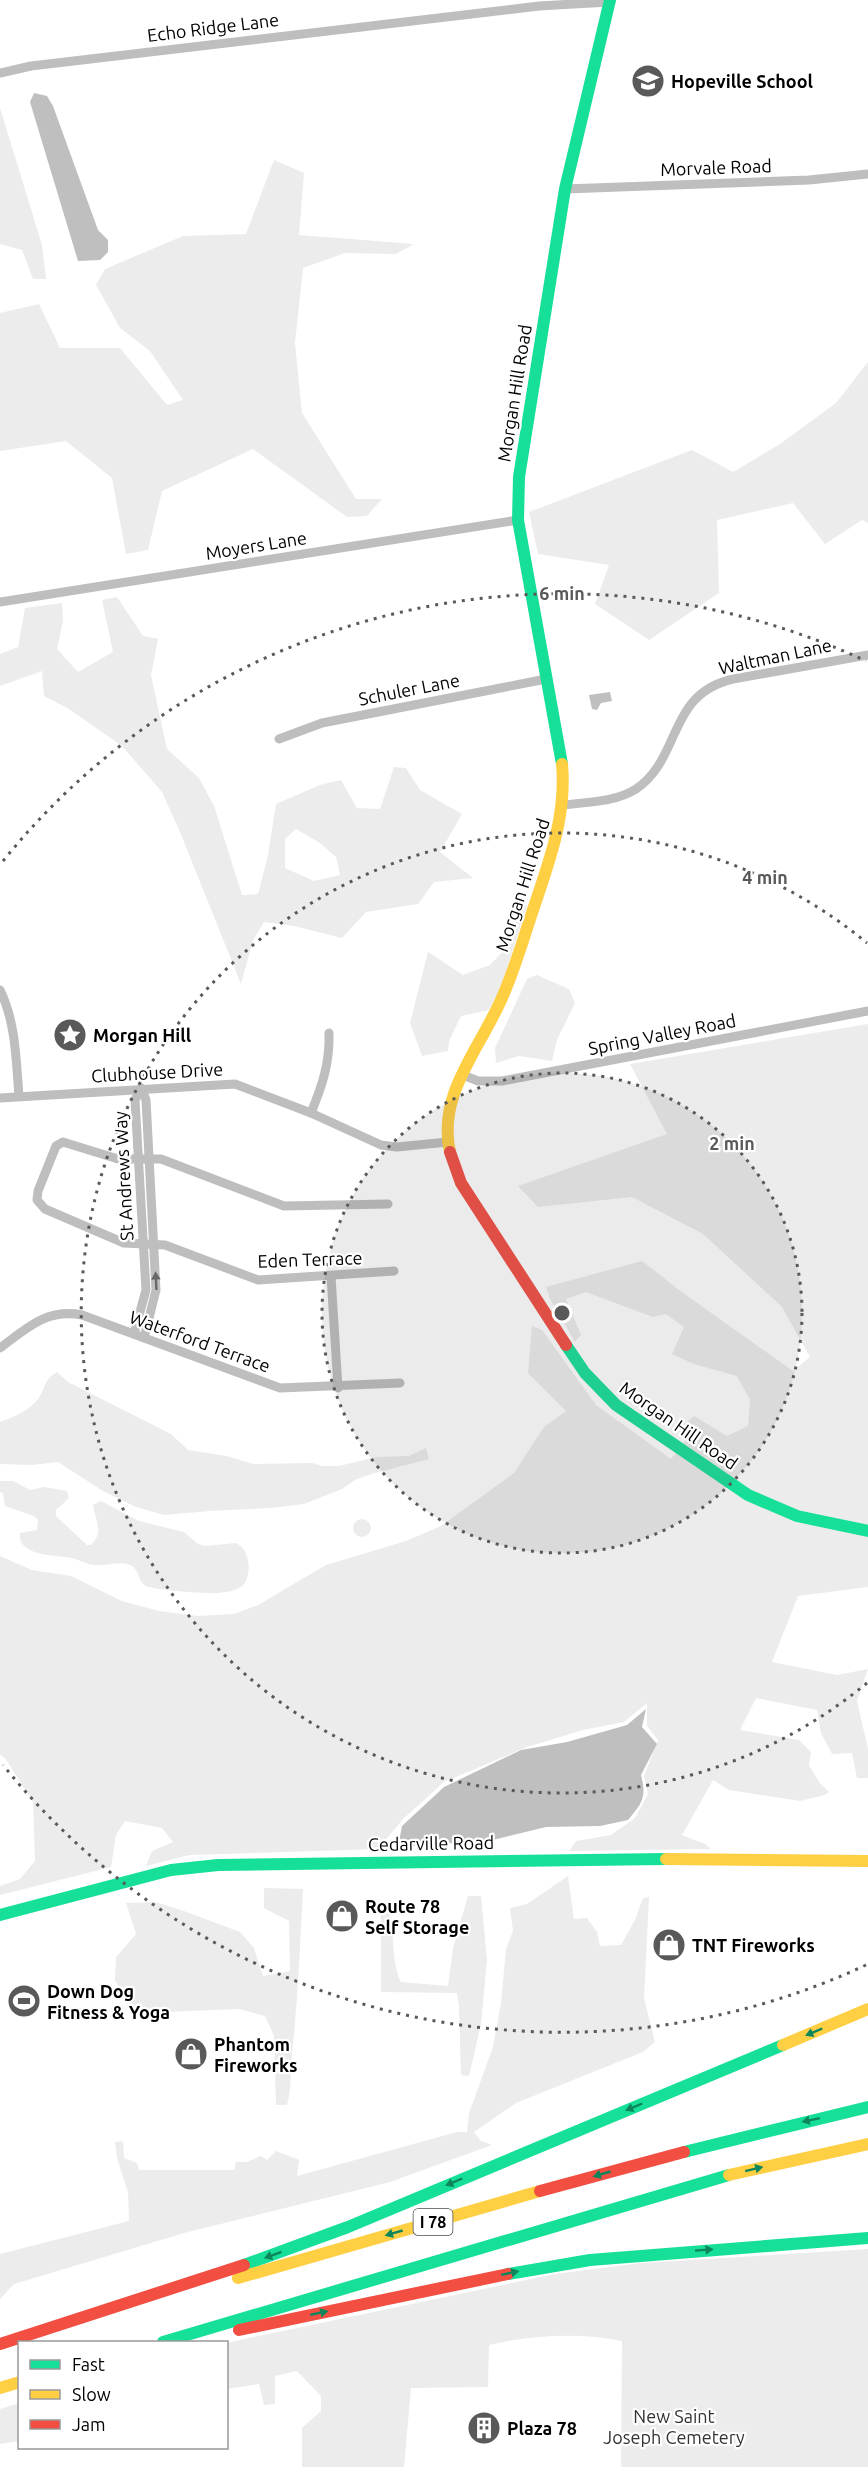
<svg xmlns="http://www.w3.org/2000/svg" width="868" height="2467" font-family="Ubuntu,sans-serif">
  <rect width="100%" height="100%" fill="#fff"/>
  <g fill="#ececec" fill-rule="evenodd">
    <polygon points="0,108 42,245 46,279 33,279 22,250 0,244"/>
    <polygon points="274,160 304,173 299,235 414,244 396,254 345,253 303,268 295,343 302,413 356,499 382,499 367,516 347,517 253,449 162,491 148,550 126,554 112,478 66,441 0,451 0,313 39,304 60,348 120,348 167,405 183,400 150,351 120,328 96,285 105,269 183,236 246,234"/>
    <polygon points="868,362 868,523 862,520 825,544 793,503 717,520 719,593 649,640 595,604 609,565 538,554 529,512 692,450 733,472 780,444 836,403"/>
    <path d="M117,597L143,636L158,639L151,675L167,749L199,778L214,806L242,895L258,894L268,855L276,804L320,785L341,780L357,808L380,809L394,767L406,768L420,790L462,814L440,852L473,878L434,882L418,904L366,912L342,938L294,926L264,922L253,940L241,984L180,832L162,792L122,746L69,709L44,696L42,671L0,686V654L18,647L25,608L62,603L63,621L57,649L78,672L113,652L102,600ZM296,829L320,843L336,857L340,875L314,881L285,868V839Z"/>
    <polygon points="519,904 527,906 502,984 489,1010 461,1016 449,1041 448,1051 422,1056 410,1023 428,952 463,975 490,965 512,942"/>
    <polygon points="537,975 569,989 575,1003 557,1040 552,1061 519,1056 496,1063 495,1048 527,979"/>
    <polygon points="868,1024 868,1587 798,1596 772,1662 837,1675 868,1669 857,1701 868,1749 868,1778 857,1778 852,1753 832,1754 821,1733 817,1710 756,1698 740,1730 799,1740 811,1752 809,1765 819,1782 829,1792 825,1795 800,1801 729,1790 713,1780 682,1835 705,1844 711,1849 569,1851 576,1841 611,1835 635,1818 648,1794 644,1776 658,1740 647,1726 647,1703 624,1722 583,1730 527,1747 444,1782 403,1819 378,1849 190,1855 146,1866 152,1851 173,1842 162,1828 125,1821 116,1835 111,1867 0,1895 0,1886 20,1879 35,1861 33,1802 5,1758 0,1755 0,1556 32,1570 71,1576 122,1601 159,1611 197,1616 234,1614 258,1605 326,1565 406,1541 441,1526 514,1473 544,1427 566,1411 528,1373 532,1326 542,1330 596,1405 671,1459 685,1441 685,1424 694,1416 727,1436 748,1426 750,1400 737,1376 694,1364 672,1354 684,1327 666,1314 653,1317 586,1292 566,1299 581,1335 575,1342 550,1299 546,1287 642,1261 679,1290 793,1371 810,1357 782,1307 703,1234 632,1197 538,1207 518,1186 667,1134 630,1064"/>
    <path d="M57,1372L68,1382L171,1434L188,1450L227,1456L253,1464L312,1463L322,1466H339L376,1457L409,1456L426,1448L429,1459L371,1474L355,1480L342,1489L304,1504L271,1508L210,1511L164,1515L136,1507L103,1491L58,1462L32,1465L0,1464V1422C13,1417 29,1411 38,1399C46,1388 43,1380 57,1372Z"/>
    <path d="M0,1481H13L30,1490L44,1487L67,1491L69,1498L56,1510V1516L87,1545H91C105,1531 95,1521 93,1505L101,1501L139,1521L184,1532L198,1544L205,1546L236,1543C250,1549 252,1573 244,1584C238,1591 227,1592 218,1593C208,1594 153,1590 146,1586C137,1581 140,1569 130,1565C118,1560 105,1567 94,1565C86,1564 79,1560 72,1558C57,1555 17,1557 20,1533L37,1530L38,1520L34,1516L5,1506L3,1493L0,1492Z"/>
    <circle cx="362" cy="1528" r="9"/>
    <polygon points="568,1876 574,1919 587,1918 597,1932 600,1946 621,1945 635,1920 643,1898 649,1897 644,1998 655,2042 643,2052 516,2103 474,2132 481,2141 492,2145 390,2182 184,2233 14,2284 0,2299 0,2254 129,2221 128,2192 117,2158 115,2142 123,2141 124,2158 137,2163 139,2170 234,2170 236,2162 247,2162 261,2156 267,2160 276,2151 299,2160 297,2176 457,2132 467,2132 469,2113 493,2047 501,2003 506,1949 513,1931 510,1908 527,1904"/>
    <path d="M264,1888L303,1889C300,1944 298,1999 292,2054C290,2071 292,2088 287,2105H276L274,2036L265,2016L239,2009L140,2013L123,1995L115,1980L116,1957L136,1934L126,1903L155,1902L184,1911L240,1932L254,1948L263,1976L290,1971L289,1921L264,1908Z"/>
    <path d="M468,1896H481L487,1960L481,2024L469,2076L461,2075L459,2006L457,1993L381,1992V1904L388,1907C396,1932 390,1959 401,1982L448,1986L453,1948Z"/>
    <path d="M868,2249V2467H621L622,2341C580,2332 530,2335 489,2345L488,2387L411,2388L404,2467H302V2428L321,2411V2396L297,2371L275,2376V2404L264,2405L259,2384L227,2389V2343L235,2341L555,2274L641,2263Z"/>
    <polygon points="19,2403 19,2441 0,2444 0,2409"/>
  </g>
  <g fill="#bfbfbf">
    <polygon points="34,93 47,96 53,106 98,230 108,240 108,252 100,260 78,261 30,102"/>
    <polygon points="610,692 612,701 601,703 597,710 592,709 589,695"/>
    <path d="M646,1709L642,1727L657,1744L641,1775C647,1798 642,1803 628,1820L600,1826L546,1827L493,1840L398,1847L402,1826L444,1787L521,1750L567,1742L627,1725Z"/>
  </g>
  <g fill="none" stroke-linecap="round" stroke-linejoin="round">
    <g stroke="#bebebe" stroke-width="9">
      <polyline points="0,73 31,66 539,6 609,2"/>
      <polyline points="565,189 809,180 868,174"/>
      <polyline points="0,602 518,520"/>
      <polyline points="279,739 322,723 546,679"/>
      <path d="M564,805C587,802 616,802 636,789C682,758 667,694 733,679L868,655"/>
      <path d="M0,990C16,1023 16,1060 19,1096"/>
      <polyline points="463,1075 478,1081 502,1081 868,1011"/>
      <polyline points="141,1088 146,1100 156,1290 144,1338"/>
      <polyline points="0,1098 235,1084 311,1113 381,1145 397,1147 448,1142"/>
      <path d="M311,1113C322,1086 330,1063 329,1033"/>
      <polyline points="388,1204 284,1206 161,1159 118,1159 63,1142 56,1146 38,1191 37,1200 45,1209 124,1243 165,1245 258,1280 394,1271"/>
      <polyline points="331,1276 338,1388"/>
      <polyline points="134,1334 146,1290 135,1100 141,1088"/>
      <path d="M0,1348C27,1328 47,1308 82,1315L280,1388L400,1383"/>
    </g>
    <g stroke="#16e098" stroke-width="12">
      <polyline points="562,764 518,520 519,477 565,189 610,0"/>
      <polyline points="566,1345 585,1373 616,1405 748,1495 797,1516 868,1531"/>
      <polyline points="0,1915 171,1870 218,1865 666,1859"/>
      <polyline points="684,2152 868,2107"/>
      <polyline points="244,2265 348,2227 783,2045"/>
      <polyline points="508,2274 590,2260 868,2238"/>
      <polyline points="163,2342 729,2175"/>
    </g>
    <g stroke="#ffcf43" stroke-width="12">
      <path d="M450,1152C437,1095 479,1050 501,1000C513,974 521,946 530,919C547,867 567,819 562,764"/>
      <polyline points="666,1859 868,1861"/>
      <polyline points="783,2045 868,2009"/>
      <polyline points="729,2175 868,2144"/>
      <polyline points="238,2278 540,2191"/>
      <polyline points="0,2388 20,2382"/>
    </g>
    <g stroke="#f24e42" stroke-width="12">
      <polyline points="450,1152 461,1183 566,1345"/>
      <polyline points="540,2191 684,2152"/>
      <polyline points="239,2330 508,2274"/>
      <polyline points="0,2344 244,2265"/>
    </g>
  </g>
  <defs><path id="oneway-solid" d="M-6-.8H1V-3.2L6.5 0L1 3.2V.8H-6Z" transform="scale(1.5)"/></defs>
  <use fill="#686868" href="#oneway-solid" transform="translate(156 1281) rotate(-93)"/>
  <g fill="#0d865b">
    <use href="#oneway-solid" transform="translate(814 2032) rotate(157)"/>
    <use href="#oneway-solid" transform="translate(634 2107) rotate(157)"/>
    <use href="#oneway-solid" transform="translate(811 2120) rotate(168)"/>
    <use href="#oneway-solid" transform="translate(754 2169) rotate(-14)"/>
    <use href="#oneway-solid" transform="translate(602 2174) rotate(164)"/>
    <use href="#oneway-solid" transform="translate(454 2182) rotate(157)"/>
    <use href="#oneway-solid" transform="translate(394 2233) rotate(164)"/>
    <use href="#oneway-solid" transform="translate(704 2250) rotate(-4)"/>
    <use href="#oneway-solid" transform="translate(273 2255) rotate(160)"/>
    <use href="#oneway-solid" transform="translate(510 2273) rotate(-12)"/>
    <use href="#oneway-solid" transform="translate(319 2313) rotate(-12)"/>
  </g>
  <circle cx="562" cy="1313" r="240" fill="#595959" fill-opacity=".12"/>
  <g fill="none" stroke="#595959" stroke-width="3" stroke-dasharray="3 6">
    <circle cx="562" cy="1313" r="240"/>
    <path d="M867 1683A480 480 0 1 1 867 943"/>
    <path d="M866 1965A719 719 0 0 1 3 1765M3 861A719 719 0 0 1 866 661"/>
  </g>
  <defs>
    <symbol id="school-disc" viewBox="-11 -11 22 22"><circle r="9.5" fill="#595959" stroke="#fff"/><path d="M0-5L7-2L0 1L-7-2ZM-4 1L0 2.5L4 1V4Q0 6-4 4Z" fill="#fff"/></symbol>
    <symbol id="sight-disc" viewBox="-11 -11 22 22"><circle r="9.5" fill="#595959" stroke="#fff"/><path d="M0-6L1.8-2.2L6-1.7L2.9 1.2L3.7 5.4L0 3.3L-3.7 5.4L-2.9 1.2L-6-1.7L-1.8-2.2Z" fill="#fff"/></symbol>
    <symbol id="shop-disc" viewBox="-11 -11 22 22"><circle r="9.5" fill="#595959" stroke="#fff"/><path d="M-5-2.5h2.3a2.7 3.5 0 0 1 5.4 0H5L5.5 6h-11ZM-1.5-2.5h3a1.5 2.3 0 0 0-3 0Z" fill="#fff"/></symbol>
    <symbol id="stadium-disc" viewBox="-11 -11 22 22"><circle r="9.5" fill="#595959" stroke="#fff"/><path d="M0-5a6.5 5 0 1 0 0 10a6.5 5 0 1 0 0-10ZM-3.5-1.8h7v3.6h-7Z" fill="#fff"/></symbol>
    <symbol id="building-disc" viewBox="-11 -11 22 22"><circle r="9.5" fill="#595959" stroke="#fff"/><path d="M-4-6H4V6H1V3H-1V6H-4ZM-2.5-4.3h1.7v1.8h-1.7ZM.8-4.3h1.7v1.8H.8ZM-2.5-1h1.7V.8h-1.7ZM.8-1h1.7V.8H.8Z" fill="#fff"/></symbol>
  </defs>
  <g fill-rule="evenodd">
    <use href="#school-disc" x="629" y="62" width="38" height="38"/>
    <use href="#sight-disc" x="51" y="1016" width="38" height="38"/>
    <use href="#shop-disc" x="323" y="1897" width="38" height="38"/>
    <use href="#shop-disc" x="650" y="1926" width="38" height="38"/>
    <use href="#stadium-disc" x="5" y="1982" width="38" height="38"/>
    <use href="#shop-disc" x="172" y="2035" width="38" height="38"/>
    <use href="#building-disc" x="465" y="2409" width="38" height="38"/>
  </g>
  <g text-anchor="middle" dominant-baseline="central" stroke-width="4.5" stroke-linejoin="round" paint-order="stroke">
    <rect fill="#fff" stroke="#4c4c4c" stroke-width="1.5" x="413.5" y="2209" width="39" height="26" rx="4.5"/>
    <g font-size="16" font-weight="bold" fill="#000">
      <text x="433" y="2222">I 78</text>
    </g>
    <g font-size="18" fill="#000" stroke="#fff">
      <text transform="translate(213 27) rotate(-7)">Echo Ridge Lane</text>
      <text transform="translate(716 167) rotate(-2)">Morvale Road</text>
      <text transform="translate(514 393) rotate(-81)">Morgan Hill Road</text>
      <text transform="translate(256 545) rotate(-9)">Moyers Lane</text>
      <text transform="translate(775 656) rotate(-12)">Waltman Lane</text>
      <text transform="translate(409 689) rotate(-11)">Schuler Lane</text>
      <text transform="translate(522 885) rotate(-72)">Morgan Hill Road</text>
      <text transform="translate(662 1034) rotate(-11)">Spring Valley Road</text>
      <text transform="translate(157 1072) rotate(-3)">Clubhouse Drive</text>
      <text transform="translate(123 1176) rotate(-93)">St Andrews Way</text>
      <text transform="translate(310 1259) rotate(-2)">Eden Terrace</text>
      <text transform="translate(200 1341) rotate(20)">Waterford Terrace</text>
      <text transform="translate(679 1425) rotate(35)">Morgan Hill Road</text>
      <text transform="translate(431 1843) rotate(-1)">Cedarville Road</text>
    </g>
    <g font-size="18" font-weight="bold" fill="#000" stroke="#fff" text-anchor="start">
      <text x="671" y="81">Hopeville School</text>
      <text x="93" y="1035">Morgan Hill</text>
      <text x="365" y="1906">Route 78<tspan x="365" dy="21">Self Storage</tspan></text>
      <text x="692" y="1945">TNT Fireworks</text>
      <text x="47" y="1991">Down Dog<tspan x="47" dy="21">Fitness &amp; Yoga</tspan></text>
      <text x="214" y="2044">Phantom<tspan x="214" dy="21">Fireworks</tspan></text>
      <text x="507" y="2428">Plaza 78</text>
    </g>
    <g font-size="18" fill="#333" stroke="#fff">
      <text x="674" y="2416">New Saint<tspan x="674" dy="21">Joseph Cemetery</tspan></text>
    </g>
  </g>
  <circle cx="562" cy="1313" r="9" fill="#595959" stroke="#fff" stroke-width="3"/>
  <g font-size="18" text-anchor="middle" font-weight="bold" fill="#595959" stroke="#fff" stroke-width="4.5" stroke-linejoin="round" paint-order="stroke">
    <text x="562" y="600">6 min</text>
    <text x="765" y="884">4 min</text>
    <text x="732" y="1150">2 min</text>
  </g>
  <rect x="18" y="2341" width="210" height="108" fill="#ffffff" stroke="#999999" stroke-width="1.5"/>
  <rect x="30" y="2360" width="30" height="9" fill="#16e098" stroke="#999999" stroke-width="1.5"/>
  <text x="72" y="2371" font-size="18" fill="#000000">Fast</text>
  <rect x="30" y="2390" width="30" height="9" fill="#ffcf43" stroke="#999999" stroke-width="1.5"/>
  <text x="72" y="2401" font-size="18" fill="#000000">Slow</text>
  <rect x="30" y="2420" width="30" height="9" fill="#f24e42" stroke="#999999" stroke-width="1.5"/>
  <text x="72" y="2431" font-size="18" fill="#000000">Jam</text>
</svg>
